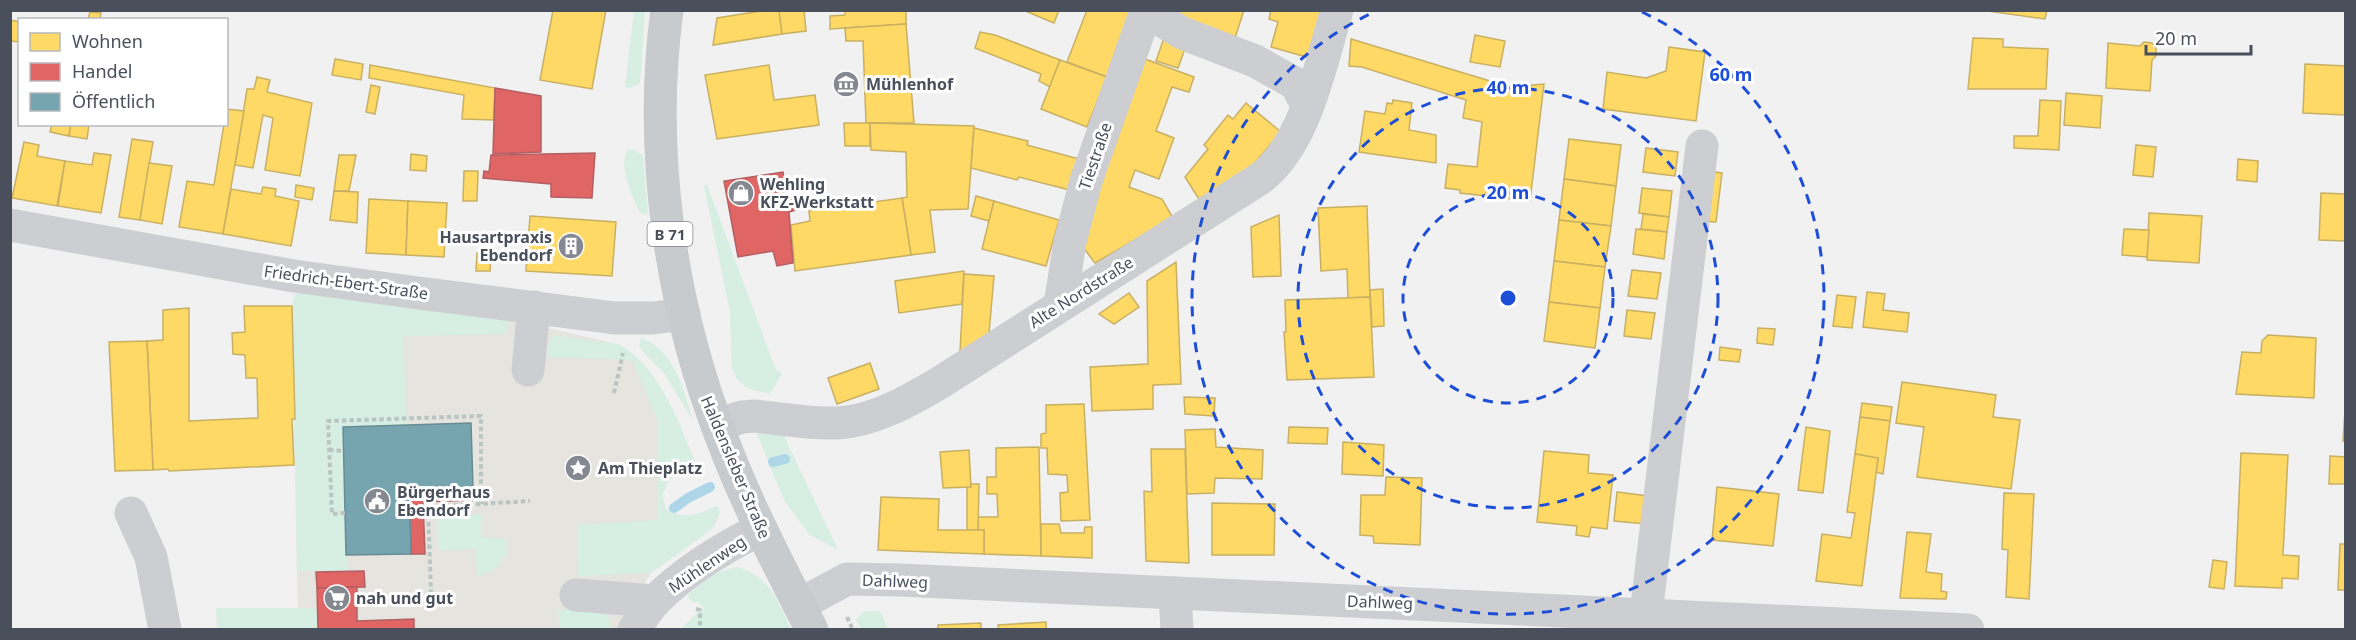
<svg xmlns="http://www.w3.org/2000/svg" width="2356" height="640" font-family="'Noto Sans',sans-serif">
  <rect width="100%" height="100%" fill="#f1f1f1"/>
  <polygon fill="#e5e4df" points="337,300 498,317 618,344 644,366 664,394 676,417 695,462 674,475 668,481 662,496 666,509 684,517 696,515 717,506 720,512 715,525 651,573 617,629 298,629 292,306"/>
  <g fill="#d7eee3">
    <polygon points="634,10 645,11 640,83 630,88 625,87"/>
    <path d="M627,150H634L643,155L648,215L640,213C633,197 618,167 627,150Z"/>
    <polygon points="704,185 707,185 776,370 782,373 770,394 747,388 737,379 732,369 730,313"/>
    <polygon points="296,290 507,319 508,324 506,334 403,336 407,425 343,428 348,571 297,571 292,306"/>
    <path d="M552,335L618,344C658,364 679,423 695,462C677,473 654,485 666,509C685,521 698,514 717,506L720,512L712,529L651,573L578,576L577,525L657,520V419L632,360L548,357V347Z"/>
    <path d="M641,338C674,349 684,390 693,421L664,373L639,347Z"/>
    <polygon points="756,432 783,434 838,550 810,535 784,500"/>
    <path d="M481,514L482,538H505C512,559 496,572 477,576L475,549L439,551L437,516Z"/>
    <path d="M738,567C771,578 777,600 791,629L680,630L700,610H705L697,601L694,603L688,598L689,594C704,581 718,569 738,567Z"/>
    <polygon points="583,607 599,609 608,616 611,629 560,629 558,611"/>
    <polygon points="216,608 318,608 318,629 217,629"/>
    <polygon points="865,611 880,611 888,629 861,629 856,620"/>
  </g>
  <g fill="#ffd966" stroke="#c8b063" stroke-width="1.5">
    <polygon points="553,10 606,10 592,89 540,80"/>
    <polygon points="767,10 779,10 782,34 713,45 717,18"/>
    <polygon points="779,10 804,10 806,31 782,34"/>
    <polygon points="845,10 906,10 906,24 830,29 830,16 845,15"/>
    <polygon points="1023,10 1059,10 1054,23"/>
    <polygon points="1087,10 1132,10 1107,77 1067,62"/>
    <polygon points="1177,10 1244,10 1235,38 1175,18"/>
    <polygon points="1271,10 1324,10 1310,58 1271,47 1278,22 1269,19"/>
    <polygon points="1981,10 2047,10 2045,19"/>
    <polygon points="90,12 101,13 100,20 88,20"/>
    <polygon points="10,20 20,22 20,42 10,41"/>
    <polygon points="906,24 914,123 866,123 863,41 846,41 845,28"/>
    <polygon points="980,32 995,35 1060,60 1050,87 1039,81 1041,74 975,48"/>
    <polygon points="1475,35 1505,41 1500,67 1470,62"/>
    <polygon points="1164,38 1186,46 1178,68 1156,61"/>
    <polygon points="1973,38 2003,39 2003,47 2048,49 2046,89 1968,89"/>
    <polygon points="1351,39 1510,87 1544,84 1530,201 1460,193 1460,190 1445,188 1448,164 1477,167 1482,122 1463,118 1466,100 1362,67 1349,66"/>
    <polygon points="2144,42 2152,43 2156,48 2156,56 2152,60 2150,91 2106,88 2108,43 2140,46"/>
    <polygon points="1669,47 1705,52 1696,121 1603,109 1607,72 1646,78 1666,71"/>
    <polygon points="335,59 363,64 361,80 332,75"/>
    <polygon points="1145,59 1194,77 1189,92 1172,87 1156,131 1174,138 1159,179 1135,170 1129,187 1162,199 1173,218 1095,263 1083,247 1090,210"/>
    <polygon points="1060,60 1107,77 1087,127 1041,109"/>
    <polygon points="2305,64 2346,66 2346,115 2303,113"/>
    <polygon points="370,65 495,88 494,120 462,119 464,95 369,78"/>
    <polygon points="769,65 774,100 815,95 819,125 717,139 705,75"/>
    <polygon points="257,77 270,80 267,92 312,103 300,176 265,170 273,118 263,115 253,168 235,165 247,89 254,89"/>
    <polygon points="371,85 380,87 375,114 366,112"/>
    <polygon points="2066,93 2102,96 2100,128 2064,125"/>
    <polygon points="1393,100 1412,103 1409,130 1436,135 1436,163 1359,152 1365,111 1385,114 1387,103 1392,104"/>
    <polygon points="2040,100 2061,101 2059,150 2014,148 2014,136 2038,136"/>
    <polygon points="1246,103 1281,132 1242,178 1199,199 1185,177 1208,149 1204,145 1228,115 1233,119"/>
    <polygon points="226,109 244,111 223,234 179,227 187,181 214,185 224,124 226,124"/>
    <polygon points="844,123 870,123 870,146 845,146"/>
    <polygon points="870,123 974,126 968,209 930,210 935,252 911,255 902,198 907,197 906,152 871,150"/>
    <polygon points="52,124 71,124 69,136 50,132"/>
    <polygon points="71,124 89,124 87,139 69,136"/>
    <polygon points="974,128 1028,141 1027,145 1079,159 1070,190 1019,177 1017,180 971,168"/>
    <polygon points="132,139 153,142 140,220 119,217"/>
    <polygon points="1569,139 1621,145 1616,186 1564,179"/>
    <polygon points="24,142 39,145 37,156 65,161 57,206 12,198"/>
    <polygon points="2136,145 2156,147 2153,177 2133,175"/>
    <polygon points="1646,148 1678,152 1675,176 1643,172"/>
    <polygon points="94,153 111,155 101,213 58,206 65,161 92,165"/>
    <polygon points="411,154 427,156 426,171 410,170"/>
    <polygon points="339,155 356,155 349,191 334,191"/>
    <polygon points="2238,159 2258,161 2257,182 2237,180"/>
    <polygon points="149,163 172,166 162,224 140,220"/>
    <polygon points="464,171 478,171 477,201 463,201"/>
    <polygon points="1707,171 1722,173 1716,222 1702,221"/>
    <polygon points="1564,179 1616,186 1611,226 1559,220"/>
    <polygon points="296,185 314,188 312,200 295,197"/>
    <polygon points="263,187 276,189 275,196 299,201 291,246 223,234 231,189 261,194"/>
    <polygon points="1642,188 1672,191 1669,217 1639,213"/>
    <polygon points="334,191 358,192 357,223 330,220"/>
    <polygon points="2321,193 2346,194 2346,241 2319,240"/>
    <polygon points="976,196 994,201 989,221 971,216"/>
    <polygon points="902,198 911,255 795,271 791,225 810,221 809,211"/>
    <polygon points="369,199 408,201 406,255 366,253"/>
    <polygon points="408,201 447,203 444,257 406,255"/>
    <polygon points="994,201 1059,220 1046,266 982,249"/>
    <polygon points="1367,206 1370,297 1348,298 1347,269 1321,271 1318,208"/>
    <polygon points="2149,213 2202,216 2199,263 2147,260"/>
    <polygon points="1643,214 1669,217 1667,232 1641,229"/>
    <polygon points="1279,215 1281,276 1253,277 1251,227"/>
    <polygon points="530,216 616,222 612,276 526,271"/>
    <polygon points="1559,220 1611,226 1605,267 1554,261"/>
    <polygon points="1636,229 1667,232 1664,259 1633,254"/>
    <polygon points="2124,229 2149,230 2147,257 2122,255"/>
    <polygon points="477,253 491,254 490,271 476,271"/>
    <polygon points="1554,261 1605,267 1600,308 1549,302"/>
    <polygon points="1176,262 1181,384 1153,385 1153,409 1092,411 1090,367 1148,364 1147,281"/>
    <polygon points="1632,270 1661,273 1657,299 1628,296"/>
    <polygon points="964,271 962,304 899,313 895,281"/>
    <polygon points="964,274 994,276 989,333 960,352"/>
    <polygon points="1383,289 1384,326 1372,327 1370,290"/>
    <polygon points="1867,292 1885,294 1883,310 1909,313 1907,332 1863,327"/>
    <polygon points="1129,293 1139,307 1114,324 1099,314"/>
    <polygon points="1837,295 1856,297 1852,328 1833,326"/>
    <polygon points="1370,297 1374,377 1287,380 1284,332 1286,332 1285,300"/>
    <polygon points="1549,302 1600,308 1595,348 1544,341"/>
    <polygon points="244,306 292,306 295,419 292,419 294,465 169,471 168,469 153,470 147,341 163,340 163,310 189,308 189,421 258,418 257,378 246,378 245,355 233,354 232,333 245,332"/>
    <polygon points="1627,310 1655,313 1651,339 1624,336"/>
    <polygon points="1758,328 1775,329 1773,345 1757,343"/>
    <polygon points="2268,335 2316,338 2314,398 2236,394 2242,352 2261,353 2262,341"/>
    <polygon points="147,341 153,470 115,471 109,342"/>
    <polygon points="1720,347 1741,350 1739,362 1719,360"/>
    <polygon points="870,363 879,389 837,404 828,378"/>
    <polygon points="1902,382 1996,395 1993,417 2020,420 2011,489 1917,477 1924,427 1896,423"/>
    <polygon points="1184,397 1215,398 1214,416 1185,414"/>
    <polygon points="1862,403 1892,407 1890,421 1860,417"/>
    <polygon points="1084,404 1090,520 1061,521 1060,493 1068,492 1067,475 1048,474 1047,448 1041,448 1041,434 1046,433 1046,405"/>
    <polygon points="2345,410 2346,410 2346,441 2343,441"/>
    <polygon points="1860,417 1890,421 1883,474 1876,472 1878,458 1855,454"/>
    <polygon points="1289,427 1328,428 1327,444 1288,443"/>
    <polygon points="1806,427 1830,431 1823,493 1798,490"/>
    <polygon points="1215,429 1216,447 1263,450 1262,479 1215,478 1214,493 1187,494 1185,430"/>
    <polygon points="1343,442 1384,445 1383,476 1342,474"/>
    <polygon points="1039,447 1041,556 984,554 984,530 978,530 978,517 998,517 997,494 987,494 987,477 996,477 996,448"/>
    <polygon points="1151,449 1185,449 1189,563 1146,561 1144,491 1152,492"/>
    <polygon points="969,450 971,487 943,488 940,452"/>
    <polygon points="1544,451 1589,455 1588,473 1613,475 1607,529 1591,527 1589,537 1576,535 1577,526 1537,522"/>
    <polygon points="2241,453 2288,455 2283,555 2299,556 2298,579 2282,578 2282,588 2235,586"/>
    <polygon points="1855,454 1878,458 1862,586 1816,581 1822,534 1851,538 1855,513 1847,512"/>
    <polygon points="2330,456 2346,457 2346,484 2329,484"/>
    <polygon points="1386,477 1422,478 1420,545 1374,543 1373,536 1360,535 1361,495 1385,495"/>
    <polygon points="971,484 979,484 978,530 967,531 967,487 971,487"/>
    <polygon points="1717,487 1779,494 1773,546 1712,540"/>
    <polygon points="1617,492 1648,496 1646,524 1614,521"/>
    <polygon points="2004,493 2034,494 2029,599 2006,597 2008,550 2002,549"/>
    <polygon points="881,497 939,499 938,530 984,530 984,554 878,550"/>
    <polygon points="1212,503 1275,504 1274,555 1212,555"/>
    <polygon points="1041,524 1059,524 1061,533 1084,533 1085,527 1092,527 1092,558 1041,556"/>
    <polygon points="1907,532 1931,534 1926,572 1942,574 1941,591 1947,592 1946,599 1900,598"/>
    <polygon points="2340,544 2346,544 2346,590 2338,590"/>
    <polygon points="2213,560 2227,562 2224,589 2209,587"/>
    <polygon points="1046,622 1046,630 999,630 998,625"/>
    <polygon points="981,623 981,630 938,630 938,625"/>
  </g>
  <g fill="#e06666" stroke="#b35f63" stroke-width="1.5">
    <polygon points="495,88 541,96 541,152 493,154"/>
    <polygon points="595,153 592,198 551,197 551,184 483,178 484,171 489,172 491,155"/>
    <polygon points="783,172 787,195 793,195 796,210 789,212 793,263 777,266 773,251 738,257 724,181"/>
    <polygon points="473,488 473,500 423,502 425,554 411,554 409,489"/>
    <polygon points="364,571 365,587 317,588 316,572"/>
    <polygon points="357,587 357,621 414,619 414,630 318,630 317,588"/>
  </g>
  <polygon fill="#76a5af" stroke="#688c96" stroke-width="1.5" points="471,423 473,488 409,489 411,554 346,555 343,427"/>
  <g fill="none" stroke-linecap="round" stroke-linejoin="round">
    <g stroke="#aed6e9" stroke-width="10">
      <polyline points="773,462 785,459"/>
      <polyline points="674,508 688,498 710,487"/>
    </g>
    <g stroke="#bac5c3" stroke-width="4" stroke-dasharray="4.5 3" stroke-linecap="butt">
      <polyline points="614,393 623,353"/>
      <polyline points="329,450 344,451"/>
      <polyline points="345,513 332,514 328,421 481,416 481,504"/>
      <polyline points="431,594 428,507 530,501"/>
      <polyline points="696,609 700,610 700,630"/>
      <polyline points="847,617 853,630"/>
    </g>
    <g stroke="#ccced1" stroke-width="33">
      <polyline points="1145,10 1182,33 1255,61 1296,84 1307,105"/>
      <polyline points="10,225 294,276 411,292 615,318 653,318 684,314"/>
      <polyline points="1060,305 1070,242 1086,181 1146,11"/>
      <polyline points="528,370 534,307"/>
      <path d="M717,425L742,417L755,416C782,419 810,424 838,423C874,421 911,400 941,382L1261,178C1307,141 1320,65 1337,10"/>
      <polyline points="131,513 151,557 165,630"/>
      <polyline points="1175,593 1177,630"/>
      <polyline points="576,595 655,601"/>
      <polyline points="799,605 847,579 900,580 1968,630"/>
      <polyline points="1646,614 1702,146"/>
      <path d="M634,630C641,620 648,608 656,600C686,570 724,547 761,529"/>
    </g>
    <path stroke="#c8cbce" stroke-width="33" d="M667,10C648,151 670,304 721,436C746,503 779,566 812,630"/>
  </g>
  <g fill="none" stroke="#1d4ed8" stroke-width="3" stroke-dasharray="10 8">
    <circle cx="1508" cy="298" r="105"/>
    <circle cx="1508" cy="298" r="210"/>
    <path d="M1642 12A316 316 0 1 1 1374 12"/>
  </g>
  <defs>
    <symbol id="museum-disc" viewBox="-11 -11 22 22"><circle r="9.5" fill="#848890" stroke="#fff"/><path d="M0-6L6-3V-2H-6V-3ZM-5-1h2V3h-2ZM-1-1h2V3h-2ZM3-1h2V3H3ZM-6 4H6V6H-6Z" fill="#fff"/></symbol>
    <symbol id="shop-disc" viewBox="-11 -11 22 22"><circle r="9.5" fill="#848890" stroke="#fff"/><path d="M-5-2.5h2.3a2.7 3.5 0 0 1 5.4 0H5L5.5 6h-11ZM-1.5-2.5h3a1.5 2.3 0 0 0-3 0Z" fill="#fff"/></symbol>
    <symbol id="building-disc" viewBox="-11 -11 22 22"><circle r="9.5" fill="#848890" stroke="#fff"/><path d="M-4-6H4V6H1V3H-1V6H-4ZM-2.5-4.3h1.7v1.8h-1.7ZM.8-4.3h1.7v1.8H.8ZM-2.5-1h1.7V.8h-1.7ZM.8-1h1.7V.8H.8Z" fill="#fff"/></symbol>
    <symbol id="sight-disc" viewBox="-11 -11 22 22"><circle r="9.5" fill="#848890" stroke="#fff"/><path d="M0-6L1.8-2.2L6-1.7L2.9 1.2L3.7 5.4L0 3.3L-3.7 5.4L-2.9 1.2L-6-1.7L-1.8-2.2Z" fill="#fff"/></symbol>
    <symbol id="civic-disc" viewBox="-11 -11 22 22"><circle r="9.5" fill="#848890" stroke="#fff"/><path d="M-.6-6.5H3V-4.5H.6V-3L4-1V1h2V6H-6V1h2V-1L-.6-3ZM-1.2 2.5V6h2.4V2.5Z" fill="#fff"/></symbol>
    <symbol id="supermarket-disc" viewBox="-11 -11 22 22"><circle r="9.5" fill="#848890" stroke="#fff"/><path d="M-6-5.5h2.5l.6 2H6L4.5 2H-2.5L-4.4-4H-6ZM-1.5 3.2a1.3 1.3 0 1 0 .1 0ZM3 3.2a1.3 1.3 0 1 0 .1 0Z" fill="#fff"/></symbol>
  </defs>
  <g fill-rule="evenodd">
    <use href="#museum-disc" x="831" y="69" width="30" height="30"/>
    <use href="#shop-disc" x="726" y="178" width="30" height="30"/>
    <use href="#building-disc" x="556" y="231" width="30" height="30"/>
    <use href="#sight-disc" x="563" y="453" width="30" height="30"/>
    <use href="#civic-disc" x="362" y="486" width="30" height="30"/>
    <use href="#supermarket-disc" x="322" y="583" width="30" height="30"/>
  </g>
  <g text-anchor="middle" dominant-baseline="central" stroke-width="6" stroke-linejoin="round" paint-order="stroke">
    <rect fill="#fff" stroke="#80848d" stroke-width="1.5" x="647.5" y="222" width="45" height="24" rx="4.5"/>
    <g font-size="15" font-weight="bold" fill="#49505c">
      <text x="670" y="234">B 71</text>
    </g>
    <g font-size="16" font-weight="bold" fill="#49505c" stroke="#fff" text-anchor="start">
      <text x="866" y="84">Mühlenhof</text>
      <text x="760" y="184">Wehling<tspan x="760" dy="18">KFZ-Werkstatt</tspan></text>
      <text x="552" y="237" text-anchor="end">Hausartpraxis<tspan x="552" dy="18">Ebendorf</tspan></text>
      <text x="598" y="468">Am Thieplatz</text>
      <text x="397" y="492">Bürgerhaus<tspan x="397" dy="18">Ebendorf</tspan></text>
      <text x="356" y="598">nah und gut</text>
    </g>
    <g font-size="16" fill="#49505c" stroke="#fff">
      <text transform="translate(1095 156) rotate(-71)">Tiestraße</text>
      <text transform="translate(346 282) rotate(8)">Friedrich-Ebert-Straße</text>
      <text transform="translate(1081 292) rotate(-32)">Alte Nordstraße</text>
      <text transform="translate(736 467) rotate(67)">Haldensleber Straße</text>
      <text transform="translate(707 564) rotate(-34)">Mühlenweg</text>
      <text transform="translate(895 581) rotate(2)">Dahlweg</text>
      <text transform="translate(1380 602) rotate(2)">Dahlweg</text>
    </g>
  </g>
  <circle cx="1508" cy="298" r="9" fill="#1d4ed8" stroke="#fff" stroke-width="3"/>
  <g font-size="18" text-anchor="middle" font-weight="bold" fill="#1d4ed8" stroke="#fff" stroke-width="6" stroke-linejoin="round" paint-order="stroke">
    <text x="1731" y="81">60 m</text>
    <text x="1508" y="94">40 m</text>
    <text x="1508" y="199">20 m</text>
  </g>
  <rect width="2356" height="640" fill="none" stroke="#49505c" stroke-width="24"/>
  <rect x="18" y="18" width="210" height="108" fill="#ffffff" stroke="#b6b9be" stroke-width="1.5"/>
  <rect x="30" y="33" width="30" height="18" fill="#ffd966" stroke="#b6b9be" stroke-width="1.5"/>
  <text x="72" y="48" font-size="18" fill="#49505c">Wohnen</text>
  <rect x="30" y="63" width="30" height="18" fill="#e06666" stroke="#b6b9be" stroke-width="1.5"/>
  <text x="72" y="78" font-size="18" fill="#49505c">Handel</text>
  <rect x="30" y="93" width="30" height="18" fill="#76a5af" stroke="#b6b9be" stroke-width="1.5"/>
  <text x="72" y="108" font-size="18" fill="#49505c">Öffentlich</text>
  <path d="M2146 45v9h105v-9" fill="none" stroke="#49505c" stroke-width="3"/>
  <text x="2155" y="45" font-size="18" fill="#49505c" stroke="#ffffff" stroke-width="4.5" paint-order="stroke">20 m</text>
</svg>
